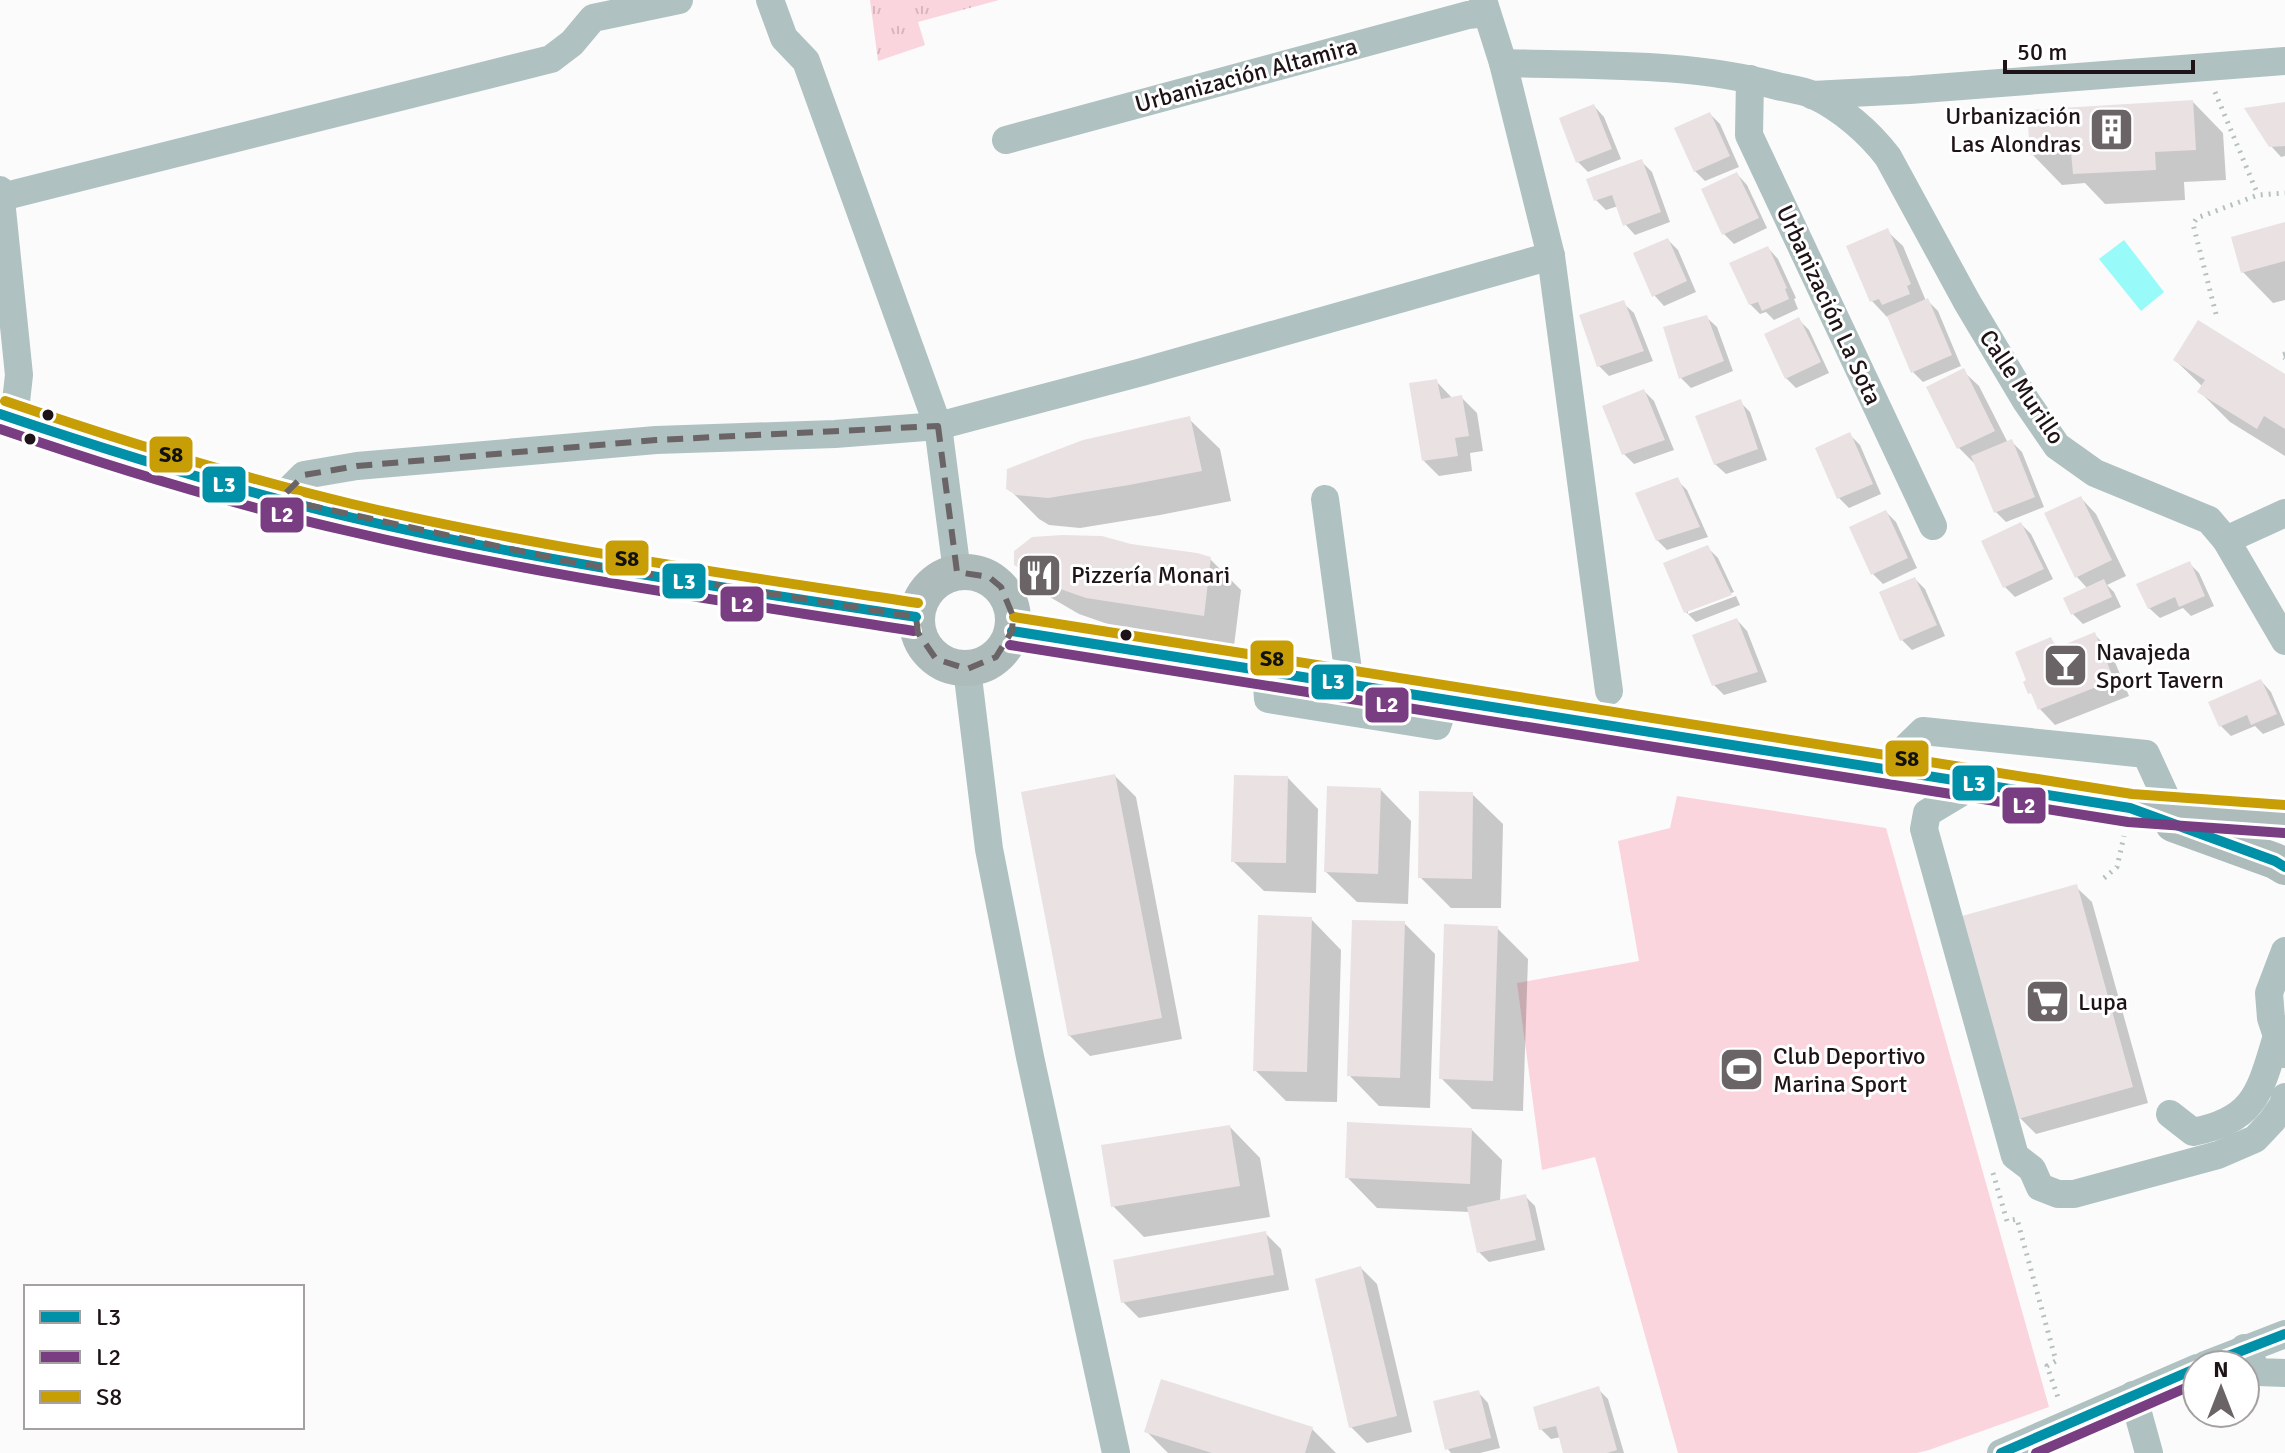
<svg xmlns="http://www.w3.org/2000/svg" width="2285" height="1453" font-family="Signika,sans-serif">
  <defs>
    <pattern id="park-tufts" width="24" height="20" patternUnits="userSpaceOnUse" patternTransform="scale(2)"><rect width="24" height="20" fill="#fbd5de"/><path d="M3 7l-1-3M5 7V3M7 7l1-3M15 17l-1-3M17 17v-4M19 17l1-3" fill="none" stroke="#d7b6be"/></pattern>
  </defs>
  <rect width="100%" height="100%" fill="#fbfbfb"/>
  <polygon fill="url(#park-tufts)" points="870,0 999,0 918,22 925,45 878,61"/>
  <polygon fill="#fbd5de" points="1677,796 1886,828 2049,1407 1929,1450 1917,1453 1678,1453 1595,1157 1542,1170 1517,983 1639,961 1618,841 1670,828"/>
  <polygon fill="#99fafa" points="2124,240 2164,292 2141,311 2099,259"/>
  <g fill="#0003">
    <polygon points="2193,102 2223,133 2226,180 2184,182 2185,200 2105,204 2085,183 2062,185 2032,154"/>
    <polygon points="2285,104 2285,156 2281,157 2271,146"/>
    <polygon points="1594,106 1604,117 1621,159 1588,172 1578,162"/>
    <polygon points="1710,114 1720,124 1739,167 1705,181 1695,171"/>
    <polygon points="1641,161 1652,172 1670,222 1635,235 1625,224 1618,206 1606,210 1596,200"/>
    <polygon points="1737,174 1747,185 1767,228 1734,244 1724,234"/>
    <polygon points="2285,225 2285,300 2273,303 2243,272"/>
    <polygon points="1887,231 1903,246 1926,301 1928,301 1938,311 1961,366 1923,382 1912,371 1889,316 1887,317 1872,301"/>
    <polygon points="1668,240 1678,250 1696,292 1664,306 1654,295"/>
    <polygon points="1768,248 1778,259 1796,298 1794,299 1798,309 1774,320 1766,312 1760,314 1750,304"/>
    <polygon points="1623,303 1634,313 1653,361 1609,376 1599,366"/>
    <polygon points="1706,317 1717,327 1733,371 1691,388 1681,378"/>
    <polygon points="1799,320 1809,330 1829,373 1796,388 1786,378"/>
    <polygon points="2175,360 2285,376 2285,456 2230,422 2200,392 2203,387"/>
    <polygon points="1963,371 1979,386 2008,443 2012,442 2022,452 2044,507 2006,522 1996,512 1975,464 1959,448 1929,388"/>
    <polygon points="1436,381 1453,399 1462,398 1477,413 1483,451 1470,453 1472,471 1439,476 1424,461"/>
    <polygon points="1644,391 1654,401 1674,450 1634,464 1624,454"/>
    <polygon points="1740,402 1750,412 1767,460 1726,474 1715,464"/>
    <polygon points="1189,419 1220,449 1231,501 1160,515 1080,528 1049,525 1039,519 1008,488"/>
    <polygon points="1850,435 1860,445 1881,494 1849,508 1839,498"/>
    <polygon points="1677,480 1687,490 1708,537 1667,550 1657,540"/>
    <polygon points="2081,498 2096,514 2126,576 2107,585 2114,592 2121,607 2083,624 2073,614 2088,589 2077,577"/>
    <polygon points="1886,512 1896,522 1917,568 1883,584 1873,574"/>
    <polygon points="2021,524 2031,534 2053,579 2015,597 2005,587"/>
    <polygon points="1131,546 1210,559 1241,590 1234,646 1119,628 1079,614 1048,596 1016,565"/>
    <polygon points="1707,547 1718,558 1734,592 1688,610 1688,614 1686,612"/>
    <polygon points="2189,563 2199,573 2214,606 2191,616 2183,608 2160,618 2149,608"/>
    <polygon points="1915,579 1925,589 1945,636 1912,650 1902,640"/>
    <polygon points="1736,596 1740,605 1696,622 1688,614"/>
    <polygon points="1737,620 1747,631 1767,682 1724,695 1714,685"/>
    <polygon points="2095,635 2110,650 2129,696 2055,725 2040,709 2026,683 2051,640 2059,648"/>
    <polygon points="2261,681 2271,692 2285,725 2263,734 2255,726 2231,736 2221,726"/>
    <polygon points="1115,776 1136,797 1182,1039 1090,1056 1069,1035"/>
    <polygon points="1288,778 1318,809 1316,893 1264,891 1233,861"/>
    <polygon points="1381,790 1411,821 1408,904 1357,902 1326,872"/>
    <polygon points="1472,794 1503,824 1501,908 1451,908 1420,877"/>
    <polygon points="2076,887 2092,902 2148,1103 2036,1134 2020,1118"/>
    <polygon points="1311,919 1341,950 1337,1102 1286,1101 1255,1070"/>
    <polygon points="1404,923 1435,954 1430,1108 1379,1106 1349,1075"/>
    <polygon points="1497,928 1528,959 1523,1111 1472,1109 1441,1078"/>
    <polygon points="1230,1127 1260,1158 1270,1217 1144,1237 1113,1206"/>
    <polygon points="1472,1130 1502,1160 1500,1202 1525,1196 1535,1206 1545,1250 1489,1262 1479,1252 1470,1212 1377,1208 1347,1177"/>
    <polygon points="1265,1233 1281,1249 1289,1290 1139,1318 1123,1302"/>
    <polygon points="1361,1268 1377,1284 1412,1432 1367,1443 1351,1427"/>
    <polygon points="1598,1389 1608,1399 1624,1453 1565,1453 1561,1437 1551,1439 1541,1429"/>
    <polygon points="1478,1392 1488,1403 1500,1448 1480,1453 1451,1453 1447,1448"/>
    <polygon points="1312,1429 1336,1453 1168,1453 1146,1431"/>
  </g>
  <g fill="#eae1e3">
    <polygon points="2193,100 2196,150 2155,152 2156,170 2073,174 2071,152 2030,155 2027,110"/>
    <polygon points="2285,102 2285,146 2269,147 2244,108"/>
    <polygon points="1594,104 1612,149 1576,163 1559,118"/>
    <polygon points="1710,112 1730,156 1694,172 1674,128"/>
    <polygon points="1642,159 1661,212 1623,226 1612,195 1594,201 1586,179"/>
    <polygon points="1737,172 1759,218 1722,235 1701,189"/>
    <polygon points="2285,222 2285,261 2241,273 2231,237"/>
    <polygon points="1888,228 1911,284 1907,286 1910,294 1882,305 1879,299 1870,302 1846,246"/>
    <polygon points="1668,238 1687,281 1652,297 1633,253"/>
    <polygon points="1768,246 1787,288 1785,289 1789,299 1762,311 1758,302 1749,305 1729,263"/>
    <polygon points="1928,298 1952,355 1911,373 1887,316"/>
    <polygon points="1624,300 1644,351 1597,367 1579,315"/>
    <polygon points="1707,315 1724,361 1679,379 1663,327"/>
    <polygon points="1799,317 1821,362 1785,379 1764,334"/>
    <polygon points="2198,320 2285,374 2285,429 2264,416 2257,429 2197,392 2205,380 2173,360"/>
    <polygon points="1964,368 1995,431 1957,449 1926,387"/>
    <polygon points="1437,379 1441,399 1462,395 1469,436 1455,438 1458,456 1422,461 1409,383"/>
    <polygon points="1644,389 1665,440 1622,455 1602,406"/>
    <polygon points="1741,399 1758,449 1714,465 1695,416"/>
    <polygon points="1190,416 1202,471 1129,485 1048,498 1016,495 1006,489 1007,469 1046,454 1083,440"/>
    <polygon points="1850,432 1873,484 1837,499 1815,448"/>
    <polygon points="2012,439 2035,497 1994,513 1971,456"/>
    <polygon points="1678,477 1700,527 1656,541 1635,493"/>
    <polygon points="2081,496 2112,560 2075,578 2044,513"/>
    <polygon points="1886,510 1908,558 1871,575 1849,527"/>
    <polygon points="2021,522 2044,569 2003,588 1981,541"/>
    <polygon points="1062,535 1102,536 1131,544 1197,553 1211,557 1204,616 1086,598 1046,584 1014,565 1014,551 1032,537"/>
    <polygon points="1708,545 1732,595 1684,613 1663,563"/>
    <polygon points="2190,561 2205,596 2179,607 2175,597 2148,609 2136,584"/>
    <polygon points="1915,577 1937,625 1900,641 1879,592"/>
    <polygon points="2104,579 2112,597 2071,615 2063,598"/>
    <polygon points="1737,618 1758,672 1712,686 1692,635"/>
    <polygon points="2095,632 2114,680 2038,710 2031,693 2028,694 2023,682 2026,680 2015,652 2051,637 2056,648"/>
    <polygon points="2261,679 2277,714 2251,725 2247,715 2219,727 2208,702"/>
    <polygon points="1115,774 1162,1018 1068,1036 1021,792"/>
    <polygon points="1234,775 1288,776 1286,863 1231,862"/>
    <polygon points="1327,786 1381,788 1378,874 1324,872"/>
    <polygon points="1419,791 1473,792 1472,879 1418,878"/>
    <polygon points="2077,884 2133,1087 2018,1119 1962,916"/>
    <polygon points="1258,915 1312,917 1307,1072 1253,1071"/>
    <polygon points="1352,920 1405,921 1400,1078 1347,1076"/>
    <polygon points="1444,924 1498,926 1493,1081 1439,1079"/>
    <polygon points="1347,1122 1472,1128 1470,1184 1345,1178"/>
    <polygon points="1230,1125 1240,1186 1111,1207 1101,1145"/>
    <polygon points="1526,1194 1536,1240 1477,1253 1467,1207"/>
    <polygon points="1266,1231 1274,1275 1121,1303 1113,1260"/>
    <polygon points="1361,1266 1397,1416 1349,1428 1315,1279"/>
    <polygon points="1161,1379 1313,1427 1305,1453 1212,1453 1144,1432"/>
    <polygon points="1599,1386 1617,1450 1607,1453 1563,1453 1556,1426 1539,1430 1533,1407"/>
    <polygon points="1479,1390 1491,1438 1445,1450 1433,1401"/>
  </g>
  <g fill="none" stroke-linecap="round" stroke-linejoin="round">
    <g stroke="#b5c0c0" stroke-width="5" stroke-dasharray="2 6" stroke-linecap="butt">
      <polyline points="2215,92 2258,195"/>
      <polyline points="2216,314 2193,224 2197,218 2258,195 2285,193"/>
      <polyline points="2285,354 2281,355 2285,358"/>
      <polyline points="2104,878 2117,867 2124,836"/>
      <polyline points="1993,1173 2007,1221 2017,1219 2056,1361 2047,1366 2059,1400"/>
    </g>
    <g stroke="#afc1c0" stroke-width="28">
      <polyline points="770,0 784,38 806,61 938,426 957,572"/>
      <polyline points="1483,0 1503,63 1551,256 1609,691"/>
      <path d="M1503,63C1594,66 1689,62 1777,86C1789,89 1802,90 1813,95C1841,108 1869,132 1888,157L1967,302L2026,401L2057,446L2095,473L2209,520L2226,540L2285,641"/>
      <polyline points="1750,79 1749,135 1933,526"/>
      <polyline points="1812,95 1910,90 2285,61"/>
      <polyline points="1006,140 1468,15 1486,13"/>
      <polyline points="0,190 19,375 14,419"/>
      <polyline points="2,197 551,59 572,43 593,18 679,0"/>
      <polyline points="280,499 304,475 357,466 656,440 835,434 938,426 1142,372 1551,256"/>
      <polyline points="1325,499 1350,685"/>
      <polyline points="2226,540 2285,513"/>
      <polyline points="967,669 989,849 1030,1057 1116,1453"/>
      <polyline points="1266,672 1268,699 1437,726 1446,700"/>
      <polyline points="1883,770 1923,731 2146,754 2173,813"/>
      <polyline points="1977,783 1927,813 1924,829 2015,1156 2032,1169 2040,1187 2058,1194 2074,1194 2218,1155 2255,1139 2272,1121 2283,1105 2285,1097"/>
      <polyline points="2283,1054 2271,1018 2269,993 2285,951"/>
      <path d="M2170,1114L2193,1132C2256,1120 2260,1091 2277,1036"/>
      <polyline points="2244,1348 2258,1372 2285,1373"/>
      <polyline points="2205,1365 2285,1334"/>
      <polyline points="2133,1395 2149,1453"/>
      <polyline points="2001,1453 2197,1368"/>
    </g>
    <g stroke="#aebbbb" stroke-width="36">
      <path d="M0,414C131,460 266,500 402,529C572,567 745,590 916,617"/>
      <circle cx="965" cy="620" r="48"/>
      <polyline points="1012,631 2130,808 2285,819"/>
      <polyline points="2173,824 2275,861 2285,867"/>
    </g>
    <defs>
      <g id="bus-1">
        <path d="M0,414C115,453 231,489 349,517C536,561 726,588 916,617"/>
        <polyline points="1012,631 2130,808 2275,861 2285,867"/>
        <polyline points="2205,1365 2285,1334"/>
        <polyline points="2001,1453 2197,1368"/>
      </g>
      <g id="bus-2">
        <path d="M0,429C114,468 230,504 348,531C535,575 725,601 914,631"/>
        <polyline points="1010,645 2128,822 2284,833"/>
        <polyline points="2036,1453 2197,1383"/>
      </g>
      <g id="bus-3">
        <path d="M5,401C119,440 235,476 352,504C539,548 729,574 918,603"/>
        <polyline points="1014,617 2132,794 2285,805"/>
      </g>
    </defs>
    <use href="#bus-1" stroke="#fff" stroke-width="16"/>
    <use href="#bus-2" stroke="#fff" stroke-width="16"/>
    <use href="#bus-3" stroke="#fff" stroke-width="16"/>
    <use href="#bus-1" stroke="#0090a8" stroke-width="10"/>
    <use href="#bus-2" stroke="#793e82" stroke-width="10"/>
    <use href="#bus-3" stroke="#c79e06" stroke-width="10"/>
  </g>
  <path fill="none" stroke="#6b6466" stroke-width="6" stroke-dasharray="16 10" stroke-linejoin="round" d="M938,426L957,572L989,577L1001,587L1013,616L1012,631L996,657L967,669L936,659L918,633L916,617L566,561L280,499L304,475L357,466L656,440Z"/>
  <defs>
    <symbol id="building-square" viewBox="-11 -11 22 22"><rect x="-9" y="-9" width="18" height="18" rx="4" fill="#6b6466" stroke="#fff"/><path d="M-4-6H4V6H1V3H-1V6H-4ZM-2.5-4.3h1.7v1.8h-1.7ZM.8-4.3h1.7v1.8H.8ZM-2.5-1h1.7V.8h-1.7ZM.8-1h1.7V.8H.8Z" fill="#fff"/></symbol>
    <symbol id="restaurant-square" viewBox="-11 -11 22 22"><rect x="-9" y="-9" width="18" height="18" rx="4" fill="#6b6466" stroke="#fff"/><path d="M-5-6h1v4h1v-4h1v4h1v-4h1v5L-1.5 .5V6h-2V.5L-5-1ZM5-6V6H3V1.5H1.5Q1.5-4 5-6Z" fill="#fff"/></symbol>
    <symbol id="bar-square" viewBox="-11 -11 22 22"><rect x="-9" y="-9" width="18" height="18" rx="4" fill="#6b6466" stroke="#fff"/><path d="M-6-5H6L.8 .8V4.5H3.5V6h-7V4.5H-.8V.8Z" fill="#fff"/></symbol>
    <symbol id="supermarket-square" viewBox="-11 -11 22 22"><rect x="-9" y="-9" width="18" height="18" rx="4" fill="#6b6466" stroke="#fff"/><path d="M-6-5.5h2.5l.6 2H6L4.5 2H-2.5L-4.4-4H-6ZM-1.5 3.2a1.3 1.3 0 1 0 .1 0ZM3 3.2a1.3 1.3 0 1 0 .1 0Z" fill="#fff"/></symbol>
    <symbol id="stadium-square" viewBox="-11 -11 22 22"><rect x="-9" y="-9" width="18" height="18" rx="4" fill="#6b6466" stroke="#fff"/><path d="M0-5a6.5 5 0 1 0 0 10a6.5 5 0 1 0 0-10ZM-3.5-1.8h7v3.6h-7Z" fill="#fff"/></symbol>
  </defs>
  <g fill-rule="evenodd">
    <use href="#building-square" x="2086" y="104" width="51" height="51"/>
    <use href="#restaurant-square" x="1014" y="550" width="51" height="51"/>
    <use href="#bar-square" x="2040" y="640" width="51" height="51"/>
    <use href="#supermarket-square" x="2022" y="976" width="51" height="51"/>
    <use href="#stadium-square" x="1716" y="1044" width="51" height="51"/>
  </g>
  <g fill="#1e1316" stroke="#fff" stroke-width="3">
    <circle cx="48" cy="415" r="7"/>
    <circle cx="30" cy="439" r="7"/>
    <circle cx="1126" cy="635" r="7"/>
  </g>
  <g text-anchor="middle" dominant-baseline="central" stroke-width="6" stroke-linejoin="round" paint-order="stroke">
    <g font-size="24" fill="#1e1316" stroke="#fff">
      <text transform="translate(1246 75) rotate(-15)">Urbanización Altamira</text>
      <text transform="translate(1829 305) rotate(65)">Urbanización La Sota</text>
      <text transform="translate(2022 387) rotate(56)">Calle Murillo</text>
    </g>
    <g font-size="24" fill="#1e1316" stroke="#fff" text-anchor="start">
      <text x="2081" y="116" text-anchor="end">Urbanización<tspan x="2081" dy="28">Las Alondras</tspan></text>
      <text x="1071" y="575">Pizzería Monari</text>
      <text x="2096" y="652">Navajeda<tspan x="2096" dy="28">Sport Tavern</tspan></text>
      <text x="2078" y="1002">Lupa</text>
      <text x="1773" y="1056">Club Deportivo<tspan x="1773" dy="28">Marina Sport</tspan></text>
    </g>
  </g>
  <g stroke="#fff" stroke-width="3">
    <rect x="148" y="435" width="46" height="39" rx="8" fill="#c79e06"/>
    <rect x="201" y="465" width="46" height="39" rx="8" fill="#0090a8"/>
    <rect x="259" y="496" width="46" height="38" rx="8" fill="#793e82"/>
    <rect x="604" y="539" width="46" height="38" rx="8" fill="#c79e06"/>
    <rect x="661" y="562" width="46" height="38" rx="8" fill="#0090a8"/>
    <rect x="719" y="585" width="46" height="38" rx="8" fill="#793e82"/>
    <rect x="1249" y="639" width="46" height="38" rx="8" fill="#c79e06"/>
    <rect x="1310" y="663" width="45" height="38" rx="8" fill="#0090a8"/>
    <rect x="1364" y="686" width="46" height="38" rx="8" fill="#793e82"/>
    <rect x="1884" y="739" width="46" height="39" rx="8" fill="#c79e06"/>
    <rect x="1951" y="764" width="45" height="38" rx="8" fill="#0090a8"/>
    <rect x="2001" y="786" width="46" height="39" rx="8" fill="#793e82"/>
  </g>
  <g font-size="22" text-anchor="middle" font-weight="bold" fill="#fff">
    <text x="224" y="492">L3</text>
    <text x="282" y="522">L2</text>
    <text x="684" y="589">L3</text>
    <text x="742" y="612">L2</text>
    <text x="1333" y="689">L3</text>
    <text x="1387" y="712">L2</text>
    <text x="1974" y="791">L3</text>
    <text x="2024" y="813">L2</text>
  </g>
  <g font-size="22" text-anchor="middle" font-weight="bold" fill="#111">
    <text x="171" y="462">S8</text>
    <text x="627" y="566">S8</text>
    <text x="1272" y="666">S8</text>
    <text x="1907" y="766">S8</text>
  </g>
  <rect x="24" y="1285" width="280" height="144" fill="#ffffff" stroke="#a5a1a2" stroke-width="2"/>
  <rect x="40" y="1311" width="40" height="12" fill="#0090a8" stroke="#a5a1a2" stroke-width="2"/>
  <text x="96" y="1325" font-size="24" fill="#1e1316">L3</text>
  <rect x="40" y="1351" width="40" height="12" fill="#793e82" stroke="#a5a1a2" stroke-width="2"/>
  <text x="96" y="1365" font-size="24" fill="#1e1316">L2</text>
  <rect x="40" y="1391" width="40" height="12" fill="#c79e06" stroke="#a5a1a2" stroke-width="2"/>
  <text x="96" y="1405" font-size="24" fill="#1e1316">S8</text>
  <g transform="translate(2221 1389)"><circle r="38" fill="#ffffff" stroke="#a5a1a2" stroke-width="2"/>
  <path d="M0-6L14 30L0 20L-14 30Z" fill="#6b6466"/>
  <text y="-12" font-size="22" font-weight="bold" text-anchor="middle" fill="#1e1316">N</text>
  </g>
  <path d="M2005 60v12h188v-12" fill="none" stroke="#1e1316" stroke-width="4"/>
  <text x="2017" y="60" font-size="24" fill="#1e1316" stroke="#ffffff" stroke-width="6" paint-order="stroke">50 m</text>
</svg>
